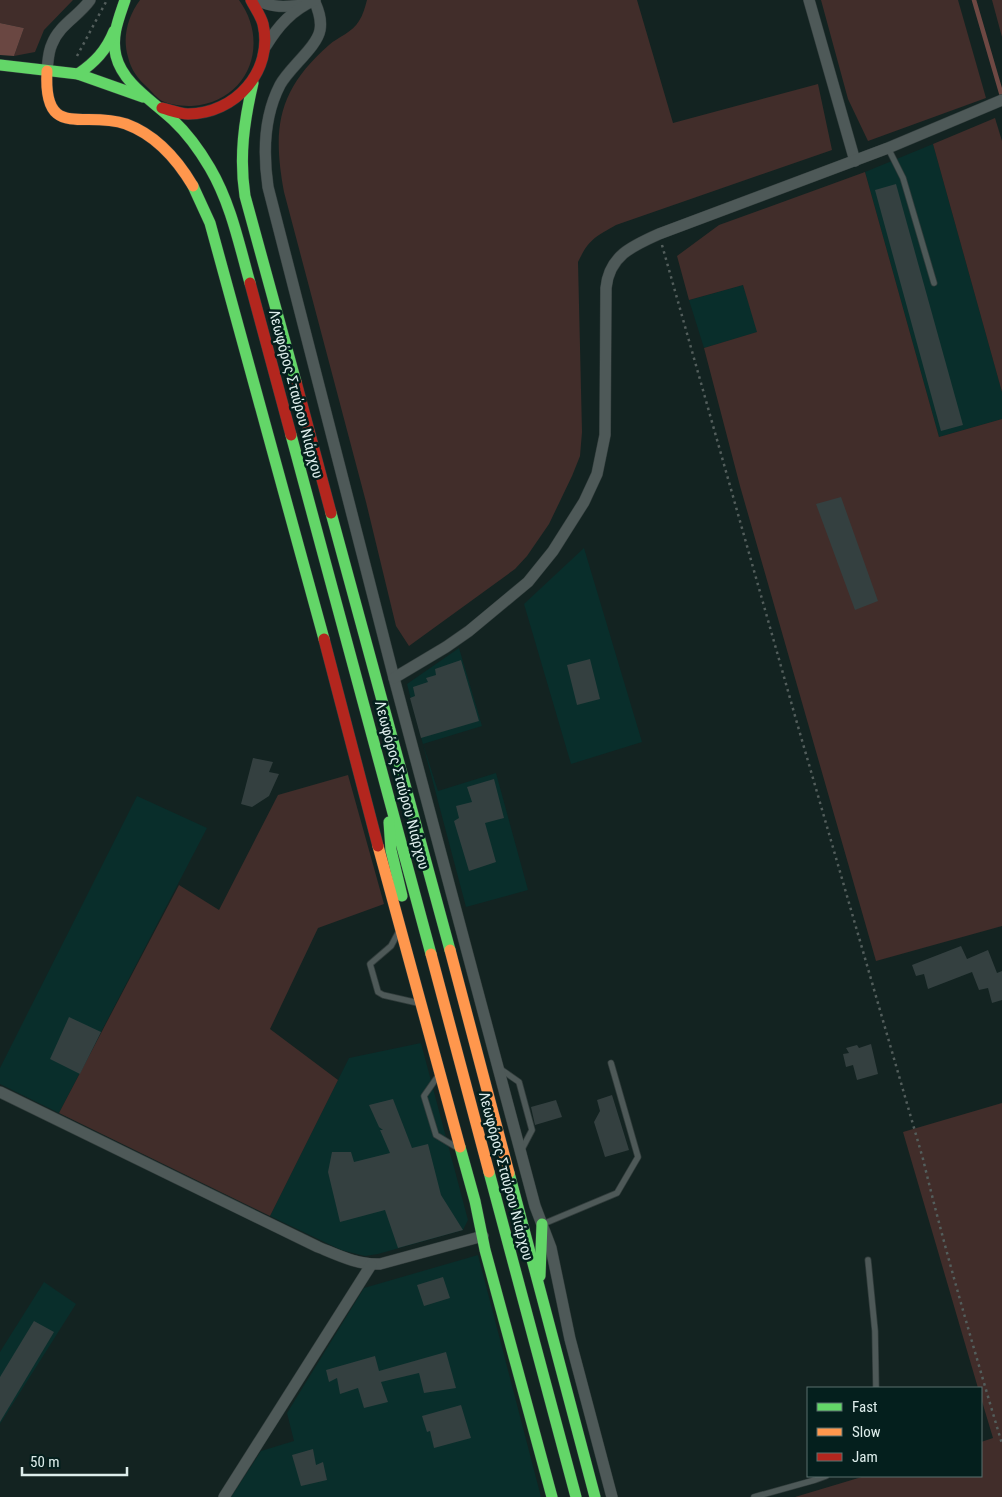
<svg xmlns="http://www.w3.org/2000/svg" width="1002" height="1497" font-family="'Roboto Condensed',sans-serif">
  <rect width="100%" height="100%" fill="#132321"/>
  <g fill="#092e2b">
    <polygon points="933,144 1002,392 1002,419 939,437 865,172"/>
    <polygon points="743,285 758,332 704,348 689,300"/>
    <polygon points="584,548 642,742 571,764 524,604"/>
    <polygon points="459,648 482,726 423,744 438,791 496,773 528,890 466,907 407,684"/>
    <polygon points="137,796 207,828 59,1113 0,1084 0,1068"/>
    <polygon points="421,1043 468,1220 463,1230 378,1254 365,1256 341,1250 270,1216 349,1058"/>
    <polygon points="478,1255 541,1497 231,1497 261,1451 294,1441 287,1413 364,1288"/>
    <polygon points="44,1282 76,1304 0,1424 0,1352"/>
  </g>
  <g fill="#412d2a">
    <polygon points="0,0 73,0 44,30 35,52 14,56 24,28 0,23"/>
    <path d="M140,0H239C271,44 248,102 192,106C183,106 170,105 162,101C157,98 152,92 148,88C138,79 131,70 128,57C122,37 128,16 140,0Z"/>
    <path d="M367,0H637L673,123L818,84L832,150L616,225C595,237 589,239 578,262L582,432L580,456L572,476L549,524L527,556L515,569L409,646L396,626L366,502L284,192C272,127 278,90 329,45C338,37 353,32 359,21C363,15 365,7 367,0Z"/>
    <polygon points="821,0 958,0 986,98 868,141 848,99"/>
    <polygon points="992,0 1002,0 1002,37"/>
    <polygon points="995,118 1002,141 1002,392 933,144"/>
    <polygon points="865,172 939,437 1002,419 1002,926 876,961 740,486 704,348 757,332 743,285 689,300 677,256 719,225"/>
    <polygon points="348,775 384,904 318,928 270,1029 338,1080 270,1216 59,1113 179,885 219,910 278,795"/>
    <polygon points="1002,1103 1002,1497 795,1497 865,1476 981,1476 981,1442 993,1438 981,1398 981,1388 978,1388 903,1132"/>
  </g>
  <polygon fill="#6a4742" points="0,23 24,28 14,56 0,55"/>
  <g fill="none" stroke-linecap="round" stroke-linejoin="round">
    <polyline stroke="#6e4843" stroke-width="4.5" points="974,0 1002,96"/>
  </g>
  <g fill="#344040">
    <polygon points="896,184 963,425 941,431 875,190"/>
    <polygon points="841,497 878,601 855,610 816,504"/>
    <polygon points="590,659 600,699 577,705 567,665"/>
    <polygon points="461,660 479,721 421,738 410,698 415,696 413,687 428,682 426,678 436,675 435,669"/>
    <polygon points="253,758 273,762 269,772 279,774 269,796 252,807 241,804"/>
    <polygon points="494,779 504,818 485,823 496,862 469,871 454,821 459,818 456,806 472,802 467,787"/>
    <polygon points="961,946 967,959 988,950 997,973 1002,971 1002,1000 992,1003 988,988 979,990 972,972 928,989 924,974 916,976 912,965"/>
    <polygon points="69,1017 101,1032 80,1074 50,1059"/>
    <polygon points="871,1044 878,1074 857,1080 853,1065 846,1067 843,1054 849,1053 846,1048 857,1045 859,1048"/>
    <polygon points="612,1095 629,1150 605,1157 594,1122 600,1111 597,1100"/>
    <polygon points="393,1099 412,1148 428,1144 441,1195 463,1230 398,1248 385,1210 340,1222 328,1172 332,1152 351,1152 354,1162 390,1153 380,1130 383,1130 379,1127 369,1105"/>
    <polygon points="556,1100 562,1117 535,1125 531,1107"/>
    <polygon points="443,1277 450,1298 424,1306 417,1285"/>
    <polygon points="34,1321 54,1332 0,1422 0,1377"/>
    <polygon points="446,1352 456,1388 424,1393 419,1373 381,1382 388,1402 364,1408 358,1388 340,1394 337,1378 329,1382 326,1370 375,1356 379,1371"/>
    <polygon points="461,1405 471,1438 434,1448 430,1431 427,1432 422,1416"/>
    <polygon points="313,1449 316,1465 323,1462 327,1480 301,1486 292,1455"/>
  </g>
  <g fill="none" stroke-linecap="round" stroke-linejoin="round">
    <defs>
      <g id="lane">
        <polyline points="888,148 903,178 934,283"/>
        <polyline points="398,933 391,946 370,964 378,992 383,995 418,1003"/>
        <polyline points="499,1068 519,1082 532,1130 522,1149"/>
        <polyline points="438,1076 424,1096 436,1135 456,1147"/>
        <polyline points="543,1224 617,1193 638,1157 611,1063"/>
        <polyline points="868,1260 875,1331 876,1388"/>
        <polyline points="754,1497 815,1480 826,1476"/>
      </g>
      <g id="street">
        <path d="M257,0C273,8 285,7 302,5"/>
        <path d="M314,0C318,9 322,19 320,30C317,47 289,68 280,85C264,116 263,153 268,187L394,678L535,1206L551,1248L570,1339L612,1497"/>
        <polyline points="809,0 855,161"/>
        <path d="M266,46C278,26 292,10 315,0"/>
        <path d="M47,71C48,62 48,52 52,44C59,25 79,16 90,0"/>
        <path d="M394,678L446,647L469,631L528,582L553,551L584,502L597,474L605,435L606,288C609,256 632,246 659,234L888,148L1002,100"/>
        <path d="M0,1092L318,1247C338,1255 357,1265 380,1264L483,1236"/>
        <polyline points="224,1497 371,1265"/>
      </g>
      <g id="fast">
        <path d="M125,0C119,18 111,36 116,56C123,84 153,101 173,120C188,134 200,151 210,168C231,204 239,244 250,283"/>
        <polyline points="0,65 78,74 143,97"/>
        <path d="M78,74C95,62 106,51 114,31"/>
        <path d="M253,83C244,121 239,157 245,196L296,382"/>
        <polyline points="193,186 210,223 324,639"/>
        <polyline points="291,435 431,954"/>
        <polyline points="331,513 450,950"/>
        <polyline points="389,822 391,850 402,896"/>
        <polyline points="460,1147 475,1201 485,1250 552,1497"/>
        <polyline points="489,1172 576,1497"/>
        <polyline points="509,1173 595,1497"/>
        <polyline points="540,1276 542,1224"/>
      </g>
      <g id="slow">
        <path d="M47,71C43,141 83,110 126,124C156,135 177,159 193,186"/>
        <polyline points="378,846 460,1147"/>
        <polyline points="450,950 509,1173"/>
        <polyline points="431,954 489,1172"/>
      </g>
      <g id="jam">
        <path d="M162,108C170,110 180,114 188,114C235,114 274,71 263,24C261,16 255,8 251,0"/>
        <polyline points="250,283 291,435"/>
        <polyline points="296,382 331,513"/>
        <polyline points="324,639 378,846"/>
      </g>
    </defs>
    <use href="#lane" stroke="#323d3c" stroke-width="7"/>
    <use href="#street" stroke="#323d3c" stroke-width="12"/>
    <use href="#fast" stroke="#323d3c" stroke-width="12"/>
    <use href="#slow" stroke="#323d3c" stroke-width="12"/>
    <use href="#jam" stroke="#323d3c" stroke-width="12"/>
    <g stroke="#535e5c" stroke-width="2.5" stroke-dasharray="2.5 4" stroke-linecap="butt">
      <polyline points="77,56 107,0"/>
      <path d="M662,245L797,723L923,1159C946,1255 974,1349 1002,1444"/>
    </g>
    <use href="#lane" stroke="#4e5958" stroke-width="5.5"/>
    <use href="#street" stroke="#4e5958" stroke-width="11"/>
    <use href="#fast" stroke="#63d668" stroke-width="11"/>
    <use href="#slow" stroke="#ff974d" stroke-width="11"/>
    <use href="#jam" stroke="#b3261e" stroke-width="11"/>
  </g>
  <g text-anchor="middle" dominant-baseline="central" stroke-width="5" stroke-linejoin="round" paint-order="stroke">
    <g font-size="15" fill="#ddedeb" stroke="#041f1d">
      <text transform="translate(296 394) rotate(75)">Λεωφόρος Σταύρου Νιάρχου</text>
      <text transform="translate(402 785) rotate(75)">Λεωφόρος Σταύρου Νιάρχου</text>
      <text transform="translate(506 1176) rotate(75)">Λεωφόρος Σταύρου Νιάρχου</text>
    </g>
  </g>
  <rect x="807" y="1387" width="175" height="90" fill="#041f1d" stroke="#5b716f"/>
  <rect x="817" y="1403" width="25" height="8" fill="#63d668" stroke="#5b716f"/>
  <text x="852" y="1412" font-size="15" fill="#ddedeb">Fast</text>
  <rect x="817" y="1428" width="25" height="8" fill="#ff974d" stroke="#5b716f"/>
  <text x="852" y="1437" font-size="15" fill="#ddedeb">Slow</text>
  <rect x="817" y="1453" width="25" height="8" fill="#b3261e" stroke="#5b716f"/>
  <text x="852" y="1462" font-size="15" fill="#ddedeb">Jam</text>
  <path d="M22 1467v8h105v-8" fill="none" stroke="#ddedeb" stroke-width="2.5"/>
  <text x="30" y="1467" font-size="15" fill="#ddedeb" stroke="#041f1d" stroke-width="4" paint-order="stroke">50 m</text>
</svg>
